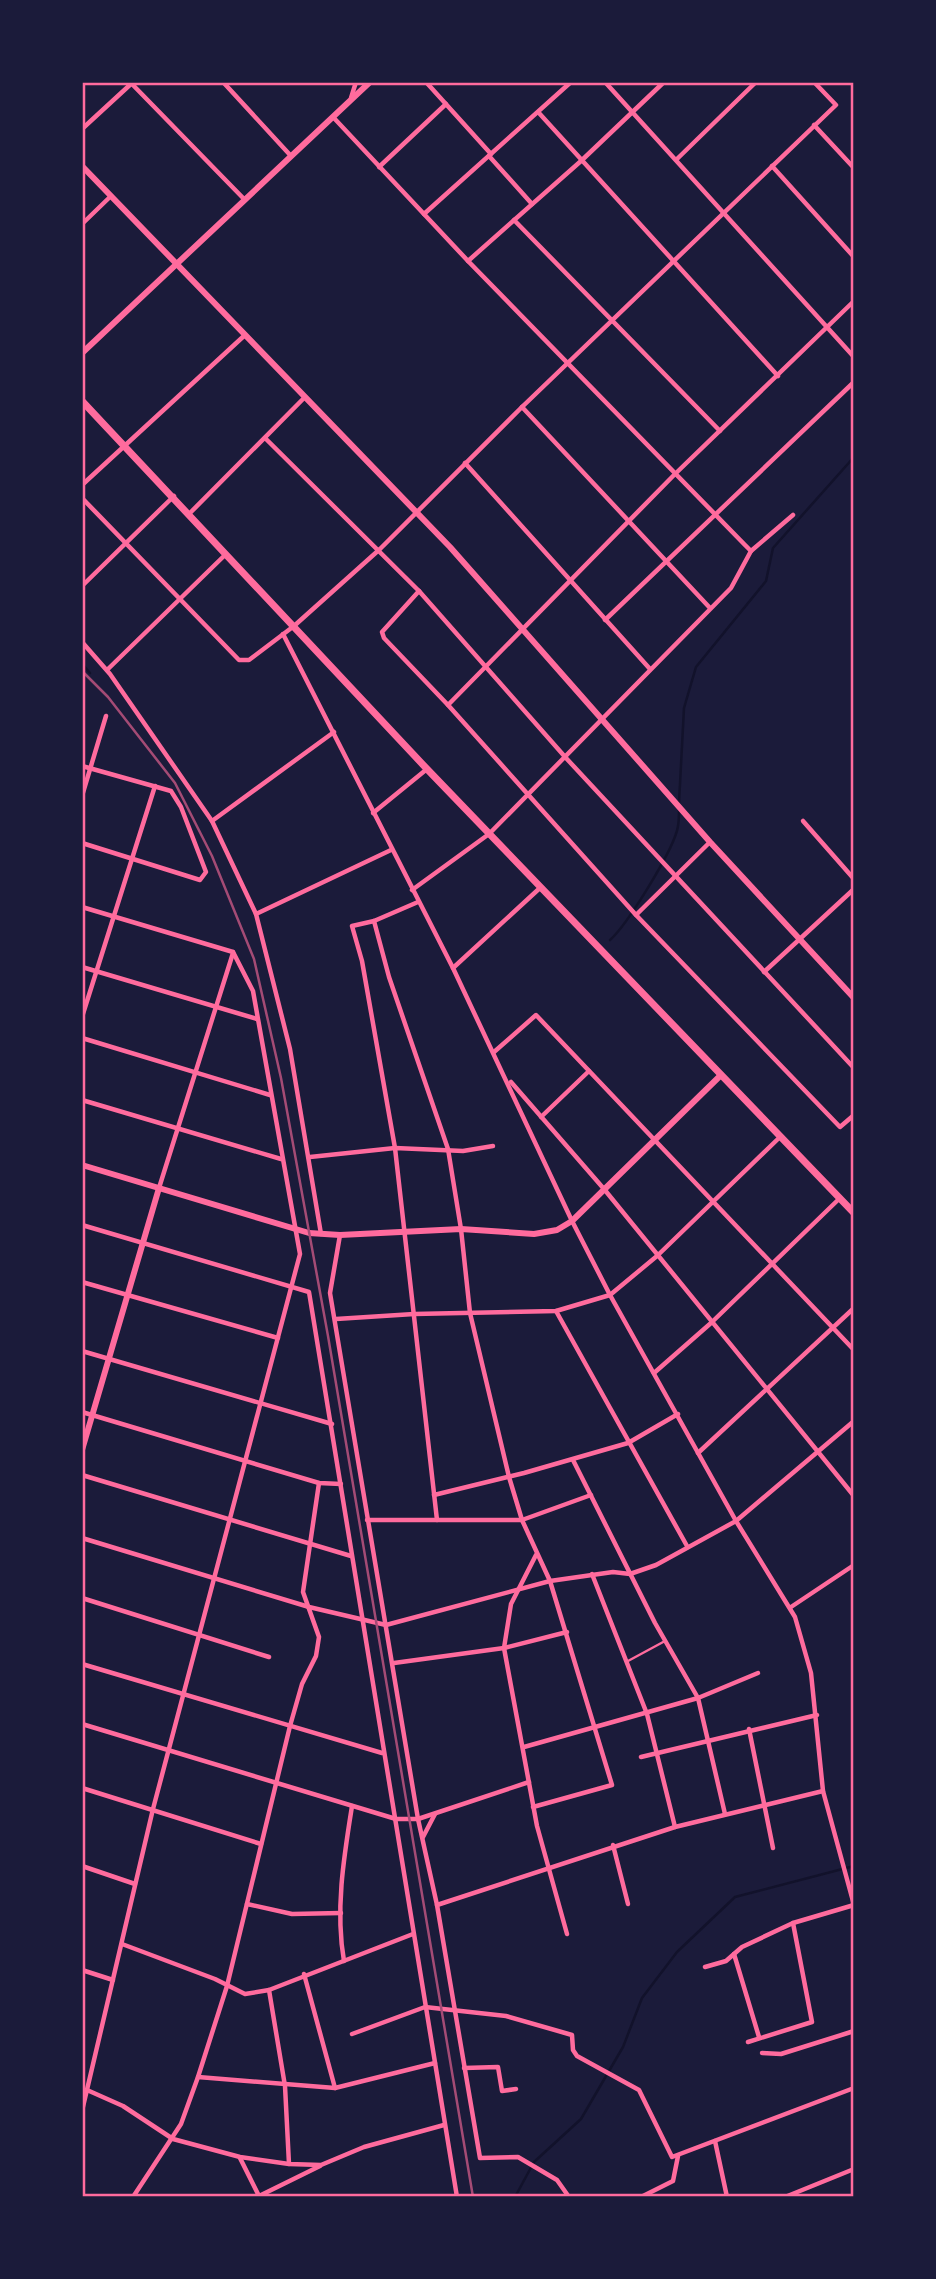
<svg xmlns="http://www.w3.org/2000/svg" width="936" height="2279" font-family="'Public Sans',sans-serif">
  <rect width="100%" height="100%" fill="#1b1b3a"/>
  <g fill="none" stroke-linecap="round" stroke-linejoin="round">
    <g stroke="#12122b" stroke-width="2.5">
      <polyline points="82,664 90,673"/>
      <polyline points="679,803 684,708 696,667 766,581 773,548 854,457"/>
      <path d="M610,940C627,925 675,848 678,826C679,821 679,815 679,809"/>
      <polyline points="515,2197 534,2162 581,2119 623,2047 642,1998 677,1952 735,1897 854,1866"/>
    </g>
    <polyline stroke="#ff6b9d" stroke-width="2.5" points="628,1661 665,1641"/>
    <g stroke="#ff6b9d" stroke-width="4.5">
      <polyline points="223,82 291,156"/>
      <polyline points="426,82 491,154"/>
      <polyline points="605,82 854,357"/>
      <polyline points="131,83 245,200"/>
      <polyline points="351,98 356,82"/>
      <polyline points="539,113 778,376"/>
      <polyline points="333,117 468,261 745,545 751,551 793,515"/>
      <polyline points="814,125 854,168"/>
      <polyline points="82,129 132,83"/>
      <polyline points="489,156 532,204"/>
      <polyline points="677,159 756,82"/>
      <polyline points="772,166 854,257"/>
      <polyline points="379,167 446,104"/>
      <polyline points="424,214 571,82"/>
      <polyline points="514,220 720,431"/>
      <polyline points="82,224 111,196"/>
      <polyline points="468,261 581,161 664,82"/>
      <polyline points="522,407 710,608"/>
      <polyline points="265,438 419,591 566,758 854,1068"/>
      <polyline points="465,463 650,669"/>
      <polyline points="82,485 245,335"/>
      <polyline points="82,498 239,660 249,660 294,626 380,549 522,407 836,105 814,82"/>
      <polyline points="190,513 305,397"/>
      <polyline points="82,586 174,496"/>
      <polyline points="419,591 382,632 384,638 448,705 636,915 840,1127 854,1115"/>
      <polyline points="605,620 854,382"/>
      <polyline points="283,634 453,968 572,1221 610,1295 736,1521 795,1617 811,1673 823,1791 854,1905"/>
      <polyline points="82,642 110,674 212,821 256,914 290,1049 321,1234"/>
      <polyline points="107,670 226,554"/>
      <polyline points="448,705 674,475 854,301"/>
      <polyline points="82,766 171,791 181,807 206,872 200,880 82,843"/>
      <polyline points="82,796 106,716"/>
      <polyline points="373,813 427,769"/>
      <polyline points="212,821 334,732"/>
      <polyline points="803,821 854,879"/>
      <polyline points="412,890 489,834 731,588 751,551"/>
      <polyline points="418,902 374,921 352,926 362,961 395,1148 437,1520"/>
      <polyline points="82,907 233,952"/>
      <polyline points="256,914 391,850"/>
      <polyline points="636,915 710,842"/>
      <polyline points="374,921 389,977 448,1149 461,1229 470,1313 509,1477 522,1520 550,1581 612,1785 533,1807"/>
      <polyline points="82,967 257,1019"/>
      <polyline points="453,968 541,887"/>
      <polyline points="764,972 854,889"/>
      <polyline points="82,1017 155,786"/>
      <polyline points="82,1038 270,1095"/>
      <polyline points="494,1052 536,1015 854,1350"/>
      <polyline points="511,1082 604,1189 854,1496"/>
      <polyline points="82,1100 281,1159"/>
      <polyline points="541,1117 589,1071"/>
      <polyline points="310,1157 395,1148 463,1151 493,1146"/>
      <polyline points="159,1188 233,953"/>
      <polyline points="82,1225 309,1292 457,2197"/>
      <polyline points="340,1235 330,1293 418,1819 437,1905 480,2158 518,2157 557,2180 569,2197"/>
      <polyline points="82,1282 278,1338"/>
      <polyline points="556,1311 687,1546"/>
      <polyline points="336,1319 414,1314 556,1311 610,1295 657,1256 780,1137"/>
      <polyline points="82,1351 332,1424"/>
      <polyline points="654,1373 711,1323 840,1198"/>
      <polyline points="82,1412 319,1483 341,1484"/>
      <polyline points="698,1453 854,1308"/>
      <polyline points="573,1460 655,1623 698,1698 725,1814"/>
      <polyline points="82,1475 351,1556"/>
      <polyline points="434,1495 524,1473 628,1443 678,1414"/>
      <polyline points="367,1520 522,1520 591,1495"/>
      <polyline points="82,1538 309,1607 386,1625 550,1581 613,1572 630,1574 656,1565 736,1521 854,1421"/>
      <polyline points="536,1555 511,1604 504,1648 537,1826 567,1934"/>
      <polyline points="592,1574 647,1714 675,1827"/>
      <polyline points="82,1598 269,1657"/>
      <polyline points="791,1607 854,1565"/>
      <polyline points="394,1663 504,1648 567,1632"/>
      <polyline points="82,1664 382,1753"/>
      <polyline points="82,1724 396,1819 418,1819 529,1782"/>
      <polyline points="749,1729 773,1848"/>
      <polyline points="524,1747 698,1698 758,1673"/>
      <polyline points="641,1757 817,1715"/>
      <polyline points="82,1788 261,1844"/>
      <polyline points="423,1837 435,1814"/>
      <polyline points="613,1845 628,1904"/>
      <polyline points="82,1866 135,1884"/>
      <polyline points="247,1904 292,1914 341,1913"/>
      <polyline points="437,1905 675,1827 823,1791"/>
      <polyline points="122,1944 215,1979 245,1994 269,1990 413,1934"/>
      <polyline points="734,1954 759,2037"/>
      <path d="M344,1961C335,1910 344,1856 352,1806"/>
      <polyline points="705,1967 726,1961 742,1947 793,1923 854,1905"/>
      <polyline points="82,1970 113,1980"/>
      <polyline points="304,1974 335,2088"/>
      <polyline points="269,1990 285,2086 289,2164"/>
      <polyline points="352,2034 425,2007 506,2016 572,2035 573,2050 577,2056 639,2090 672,2157 854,2088"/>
      <polyline points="748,2042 812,2022 793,1923"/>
      <polyline points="762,2053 781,2054 854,2031"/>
      <polyline points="464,2068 498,2067 502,2091 516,2089"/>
      <polyline points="198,2077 335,2088 435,2063"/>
      <polyline points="87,2090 123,2106 173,2139 240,2157 289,2164 321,2165 364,2147 444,2125"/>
      <polyline points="82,2111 153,1809 300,1254 253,991 233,952"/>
      <polyline points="715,2141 727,2197"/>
      <polyline points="240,2158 259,2196"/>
      <polyline points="133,2197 181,2124 198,2077 227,1986 290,1726 302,1684 316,1656 319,1637 303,1592 319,1483"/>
      <polyline points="257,2197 320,2166"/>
      <polyline points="641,2197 673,2181 678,2156"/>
      <polyline points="785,2197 854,2169"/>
    </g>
    <g stroke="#ff6b9d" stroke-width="6">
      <polyline points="82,166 450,547 710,842 854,998"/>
      <polyline points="82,353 370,82"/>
      <polyline points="82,1165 309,1233 340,1235 461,1229 534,1234 557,1230 572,1221 721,1075"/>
      <polyline points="82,1450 159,1188"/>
    </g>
    <polyline stroke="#ff6b9d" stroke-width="7" points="82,401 427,769 854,1213"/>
    <polyline stroke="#a44b75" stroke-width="2.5" points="82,671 108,697 175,783 212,856 254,959 281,1078 328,1336 473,2197"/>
  </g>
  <rect width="936" height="2279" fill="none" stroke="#1b1b3a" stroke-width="168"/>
  <rect x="84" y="84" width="768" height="2111" fill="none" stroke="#ff6b9d" stroke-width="2.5"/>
</svg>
